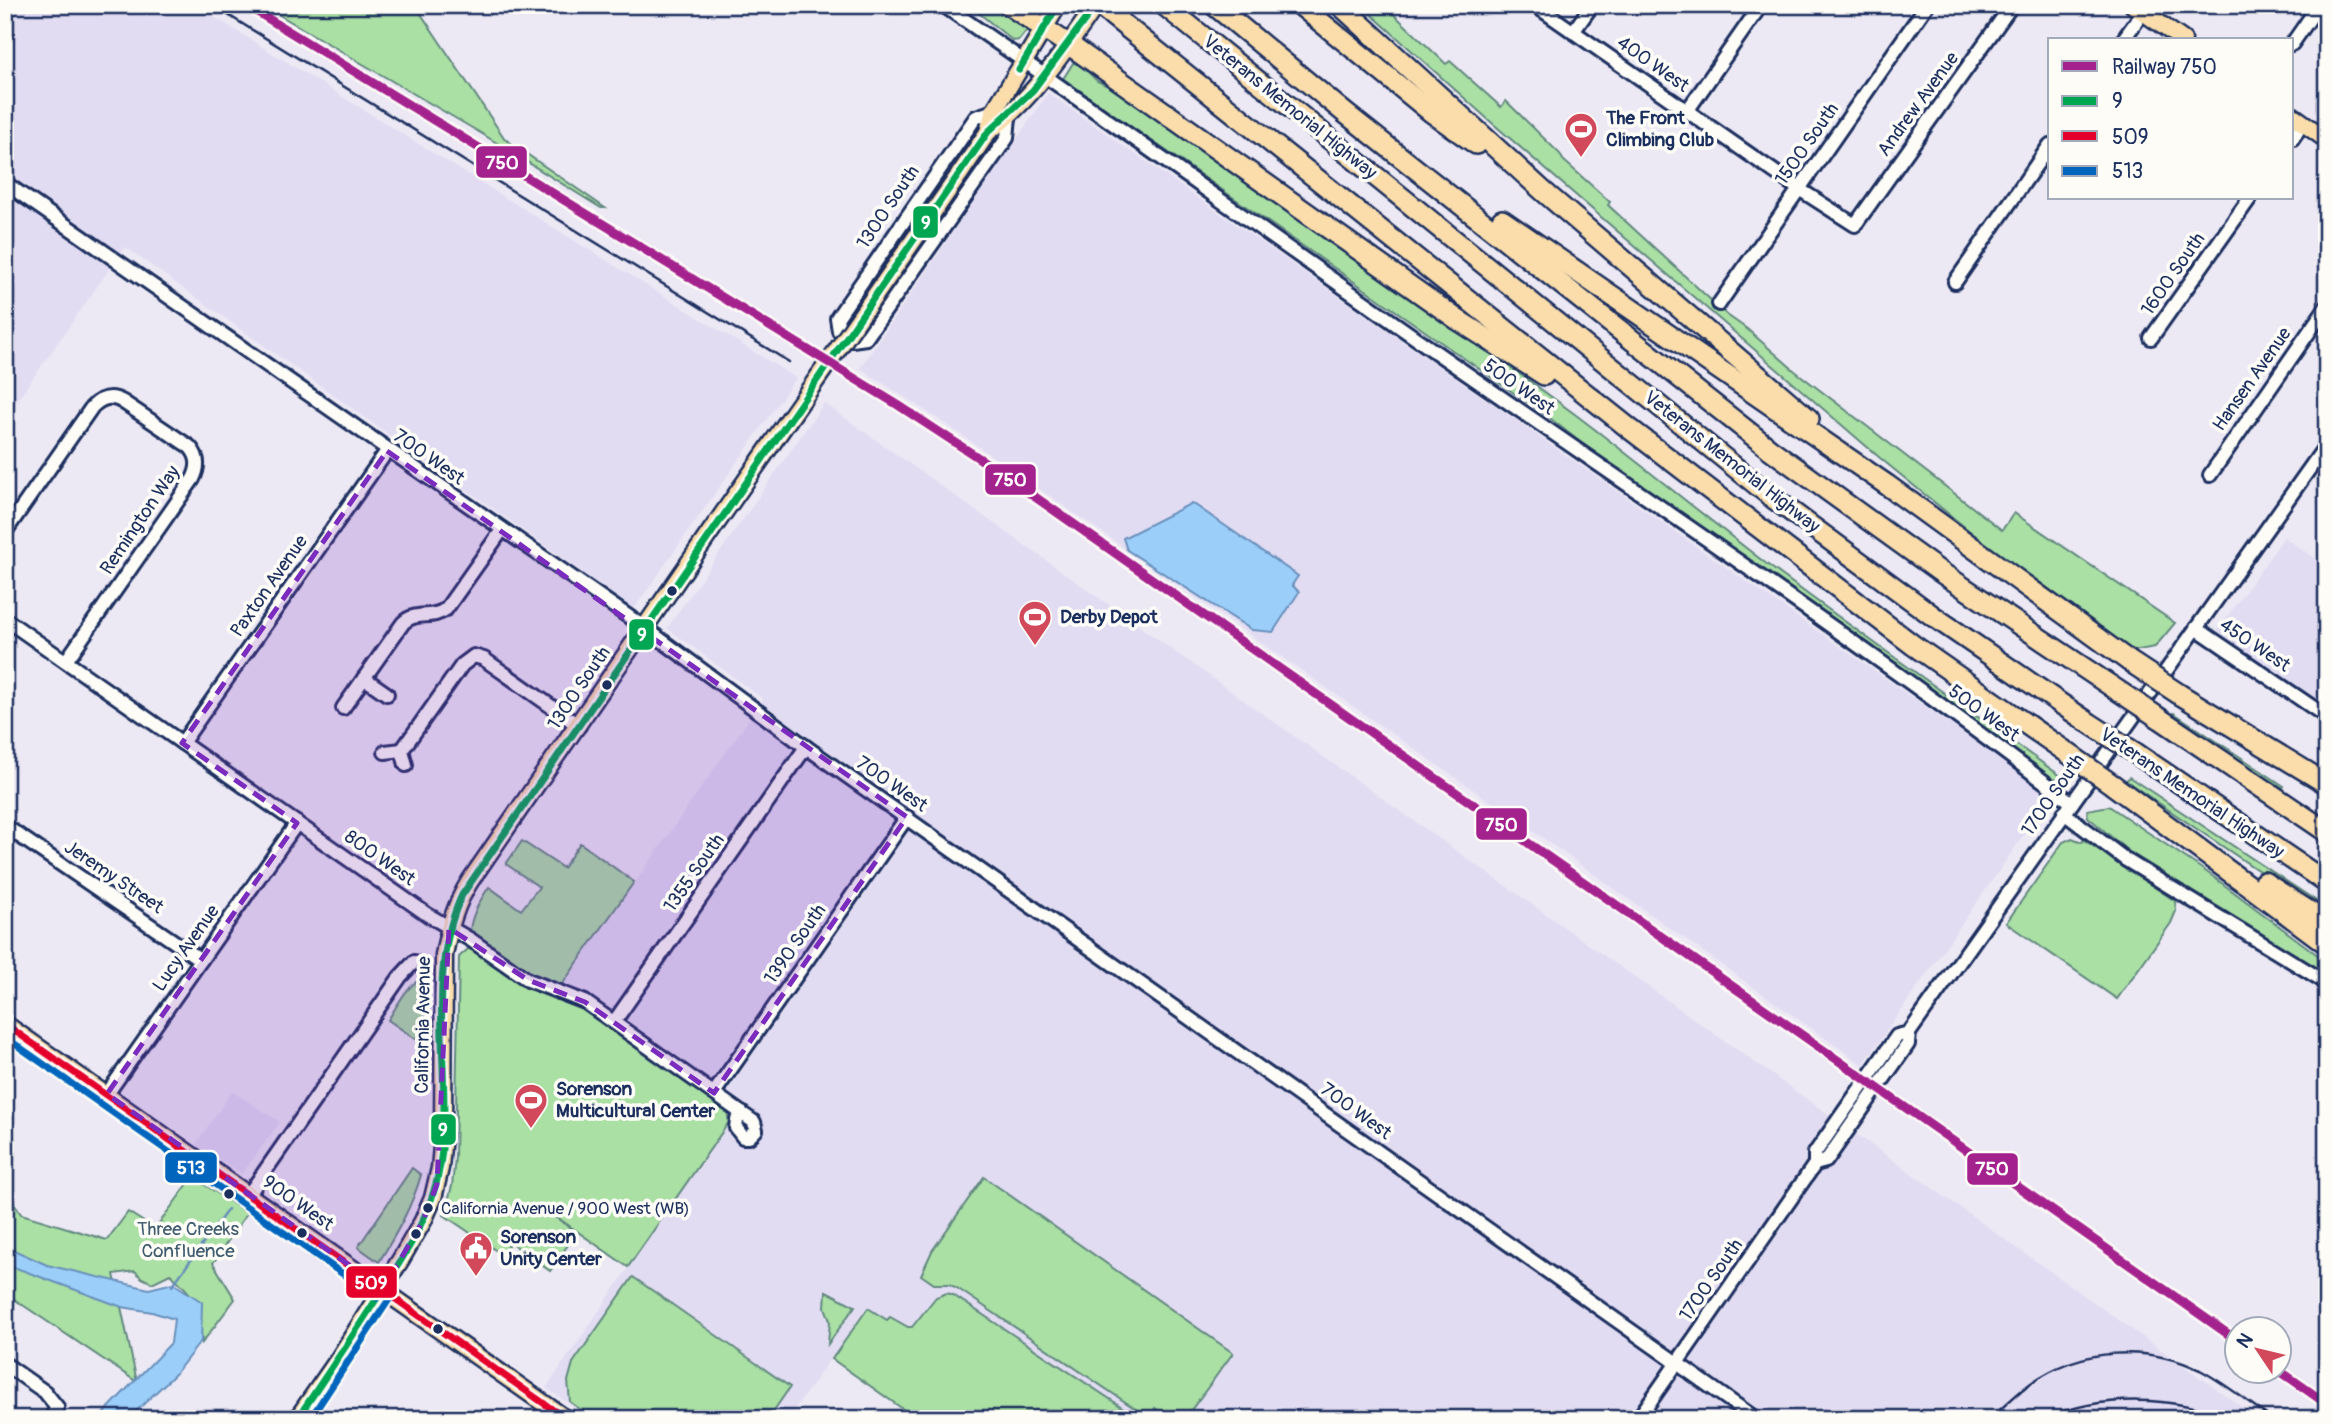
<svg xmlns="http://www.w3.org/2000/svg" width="2332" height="1424" font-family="Pangolin,sans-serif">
  <rect width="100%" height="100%" fill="#ede9f4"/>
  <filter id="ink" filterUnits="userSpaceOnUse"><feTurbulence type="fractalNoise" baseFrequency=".0143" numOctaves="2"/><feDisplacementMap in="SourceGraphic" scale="14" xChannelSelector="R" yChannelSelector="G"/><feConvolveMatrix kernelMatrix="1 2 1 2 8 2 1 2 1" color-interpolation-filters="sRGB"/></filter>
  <g filter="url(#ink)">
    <g fill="#e2dcf2">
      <polygon points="5,5 195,5 796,378 634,609 125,247 5,418"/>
      <polygon points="1048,93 2052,795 1863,1065 1534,832 950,427 860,368"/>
      <polygon points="824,403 2157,1347 2259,1419 916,1419 830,1359 788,1419 591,1419 546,1388 729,1122 728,1128 731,1138 740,1145 754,1144 762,1135 760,1121 590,998 562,987 763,699 667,628"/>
      <polygon points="2284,537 2327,567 2327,725 2308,713 2312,705 2214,635"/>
      <polygon points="232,1091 280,1122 242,1174 196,1144"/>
    </g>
    <g fill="#aae0a3" stroke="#628880" stroke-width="2">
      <polygon points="281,5 415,5 505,139 605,208 601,208 484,135 276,13"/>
      <polygon points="969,5 994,5 1025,25 1027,30 1019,40 1013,41"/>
      <polygon points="1361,5 1384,5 1446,64 1450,61 1501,107 1506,101 1560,154 1563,160 1610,202 1608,205 1727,315 1747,329 1795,371 2002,530 2014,513 2175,623 2155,647 2133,651 1983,542 1880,458 1491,122"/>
      <path d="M1073,63L1081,65L1097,81L1110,87L1130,100C1279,206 1430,307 1576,415C1641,464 1704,516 1768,565C1866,638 1965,708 2065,779H2052C2010,743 1959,714 1913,681C1791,595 1667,512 1551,419L1063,79Z"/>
      <polygon points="2174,713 2284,786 2283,788 2171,717"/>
      <polygon points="2129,777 2327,908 2327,917 2126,781"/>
      <polygon points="2109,806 2211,875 2327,962 2327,975 2128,851 2088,817 2087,810"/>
      <polygon points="2072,838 2082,842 2084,840 2175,901 2176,911 2171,923 2117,999 2006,923 2063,842"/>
      <path d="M522,841L563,868L580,843L634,882L561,986L533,976L470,931C471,915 480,900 489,887L521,910L539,887L506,864Z"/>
      <polygon points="468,949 474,950 530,988 581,1006 727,1111 729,1122 628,1267 538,1204 532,1213 541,1216 547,1211 577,1233 578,1239 575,1244 570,1242 550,1271 514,1245 513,1239 501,1254 444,1215 452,1186 455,1158 459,957"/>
      <path d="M426,978V1046L388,1020C398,1005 408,981 426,978Z"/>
      <path d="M412,1168L421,1175C412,1207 396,1234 379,1262L358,1247Z"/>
      <path d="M193,1177L247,1213L213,1263L235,1299L202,1343C199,1306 199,1299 170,1274L152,1283L142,1278L135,1271L114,1274L137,1382L5,1293V1191L21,1214L107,1240L128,1212L155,1229Z"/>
      <polygon points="984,1177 1233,1353 1186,1417 1172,1419 1155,1408 1149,1418 957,1288 949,1284 934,1284 921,1275 932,1251"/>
      <polygon points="633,1277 790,1387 768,1419 594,1419 570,1402 568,1381 573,1363"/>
      <polygon points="826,1291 855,1306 828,1344 830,1321 825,1307"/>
      <polygon points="947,1293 953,1295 1140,1419 917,1419 832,1359 868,1308 887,1320 890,1317 908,1327 912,1327 936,1297"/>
    </g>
    <g fill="#9bcff9" stroke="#688fbb" stroke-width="2">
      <polygon points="1190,504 1195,505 1298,576 1292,585 1299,592 1273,632 1252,630 1127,550 1123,538"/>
      <polygon points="5,1246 47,1265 149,1289 173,1283 202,1302 201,1341 175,1374 128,1419 98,1419 171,1343 174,1319 152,1312 122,1307 8,1265 5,1264"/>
    </g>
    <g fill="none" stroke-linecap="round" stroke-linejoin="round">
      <polyline stroke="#688fbb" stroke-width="2.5" points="172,1286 228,1209"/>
      <defs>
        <g id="minor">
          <path d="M943,5C1109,119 1272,238 1437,353C1650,501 1866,645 2072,803"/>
          <polyline points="1535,5 1799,189 1855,225 2012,5"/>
          <polyline points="1573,32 1592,5"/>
          <polyline points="2123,40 2143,12"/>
          <polyline points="2292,44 2319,5"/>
          <polyline points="994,111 976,117 837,318 839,331 852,340 866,338 1007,138 1009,117"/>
          <polyline points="1687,111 1761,5"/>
          <polyline points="2292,139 2303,123"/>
          <polyline points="5,183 645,628 806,747 1756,1419"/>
          <polyline points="1955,282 2050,145"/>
          <polyline points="1719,304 1927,5"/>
          <polyline points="2151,338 2250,198"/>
          <polyline points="2210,475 2327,306"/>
          <path d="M5,532L92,407C102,397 111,395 123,402L190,447C199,457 199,467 193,479L66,661"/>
          <polyline points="5,619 428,915 471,940 528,980 585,1002 754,1122 756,1130 749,1137 743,1137 736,1128 737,1120 742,1113"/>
          <polyline points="2196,628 2327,717"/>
          <polyline points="364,678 387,694"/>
          <path d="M343,708L403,623C416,610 432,620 446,609L502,530"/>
          <polyline points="182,743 387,451"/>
          <polyline points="385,752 402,750"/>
          <polyline points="406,765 402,750 462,665 474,656 484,659 579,726"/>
          <polyline points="2064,813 2126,860 2327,983"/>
          <polyline points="5,826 201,960"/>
          <polyline points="614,1022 806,747"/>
          <polyline points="714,1093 907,817"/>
          <polyline points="107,1094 297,823"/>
          <polyline points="1815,1164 1826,1161 1908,1044 1909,1033 2327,444"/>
          <polyline points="249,1194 400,977 414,962"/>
          <polyline points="5,1364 45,1392 57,1407 51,1419"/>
          <polyline points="1638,1419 1815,1164 1815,1153 1897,1036 1909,1033"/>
        </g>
        <g id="major">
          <polyline points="2133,5 2183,40"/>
          <polyline points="2292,115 2327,140"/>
          <path d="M988,132C1032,100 1065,50 1096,5"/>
          <polyline points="959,175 988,132 994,111 1058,5"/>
          <polyline points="5,1024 566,1419"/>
          <path d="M297,1419L338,1360L401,1259L423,1221L433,1198L440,1168L443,1136L444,955C449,928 455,905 470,881L711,531"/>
        </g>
        <g id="highway">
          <polyline points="1009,5 1078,51 1458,320 1544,375"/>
          <polyline points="1099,5 1630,429 1913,645 2062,749"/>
          <polyline points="1164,5 1773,498 1933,616 2086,721"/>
          <polyline points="1214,5 1345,113 1770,449 1939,571 2111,686"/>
          <polyline points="1300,5 1431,112 1476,144"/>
          <polyline points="1340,5 1543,191 1809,419"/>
          <polyline points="1502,220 1887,485 2129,661"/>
          <polyline points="2179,694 2327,784"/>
          <polyline points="2159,718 2327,832"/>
          <polyline points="2137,754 2327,883"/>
          <polyline points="2113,785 2327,944"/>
          <polyline points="2264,882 2327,923"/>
        </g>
      </defs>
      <use href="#minor" stroke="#1b2f5e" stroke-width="18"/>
      <use href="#major" stroke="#1b2f5e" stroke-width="21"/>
      <use href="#highway" stroke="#1b2f5e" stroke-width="24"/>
      <use href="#minor" stroke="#fdfcf7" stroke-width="12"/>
      <use href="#major" stroke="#fbddab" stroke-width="16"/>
      <use href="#highway" stroke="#fbddab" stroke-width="19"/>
      <g stroke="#1b2f5e" stroke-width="2.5">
        <polyline points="212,5 789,362"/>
        <path d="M1990,1419C2003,1407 2016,1394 2031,1383C2080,1348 2146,1344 2200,1370C2225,1383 2248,1402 2272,1419"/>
        <path d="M2042,1419C2102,1394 2172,1395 2232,1419"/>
      </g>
      <defs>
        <polyline id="major-bridge" points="711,531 959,175"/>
        <g id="highway-bridge">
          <polyline points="2129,661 2179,694"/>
          <polyline points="2111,686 2159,718"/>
          <polyline points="2086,721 2137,754"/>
          <polyline points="2062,749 2113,785"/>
        </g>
      </defs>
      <use href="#major-bridge" stroke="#1b2f5e" stroke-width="21" stroke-linecap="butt"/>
      <use href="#highway-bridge" stroke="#1b2f5e" stroke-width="24" stroke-linecap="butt"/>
      <use href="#major-bridge" stroke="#fbddab" stroke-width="16"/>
      <use href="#highway-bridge" stroke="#fbddab" stroke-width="19"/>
      <defs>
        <g id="bus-1">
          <polyline points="1019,70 1058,5"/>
          <path d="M297,1419C324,1379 351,1339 377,1298C404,1256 432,1216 440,1165C454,1076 423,978 462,895L988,132L1033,90L1096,5"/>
        </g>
        <polyline id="bus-2" points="5,1024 566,1419"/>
        <g id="bus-3">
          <polyline points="5,1037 377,1298"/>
          <polyline points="310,1419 392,1295"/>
        </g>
      </defs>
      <use href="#bus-1" stroke="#fdfcf7" stroke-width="12"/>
      <use href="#bus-2" stroke="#fdfcf7" stroke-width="12"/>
      <use href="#bus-3" stroke="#fdfcf7" stroke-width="12"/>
      <use href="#bus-1" stroke="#00a651" stroke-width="7"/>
      <use href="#bus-2" stroke="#e4002b" stroke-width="7"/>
      <use href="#bus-3" stroke="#0065bd" stroke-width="7"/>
      <defs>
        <g id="rail-1">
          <polyline points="246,5 898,405 991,466 2238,1341"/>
          <polyline points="2280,1371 2327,1404"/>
        </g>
      </defs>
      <use href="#rail-1" stroke="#fdfcf7" stroke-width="14"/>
      <use href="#rail-1" stroke="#a4228e" stroke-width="9"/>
    </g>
  </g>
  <path fill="#7b2cbf" fill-opacity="0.2" stroke="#7b2cbf" stroke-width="5" stroke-dasharray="14 9" stroke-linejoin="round" d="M387,451L907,817L714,1093L585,1002L528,980L449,928L437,1184L423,1221L383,1289L107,1094L297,823L182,743Z"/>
  <defs>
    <symbol id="stadium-pin" viewBox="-11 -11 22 30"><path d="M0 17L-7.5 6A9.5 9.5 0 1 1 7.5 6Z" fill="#d1495b" stroke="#fdfcf7"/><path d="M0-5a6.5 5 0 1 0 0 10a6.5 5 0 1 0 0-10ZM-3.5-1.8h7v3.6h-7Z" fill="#fff"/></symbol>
    <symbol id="civic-pin" viewBox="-11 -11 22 30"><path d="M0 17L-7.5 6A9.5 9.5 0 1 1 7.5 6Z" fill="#d1495b" stroke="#fdfcf7"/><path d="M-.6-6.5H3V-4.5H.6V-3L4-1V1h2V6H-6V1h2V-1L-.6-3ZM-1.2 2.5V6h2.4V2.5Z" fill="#fff"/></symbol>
  </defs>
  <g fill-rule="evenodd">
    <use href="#stadium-pin" x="1562" y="110" width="38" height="52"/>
    <use href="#stadium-pin" x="1016" y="598" width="38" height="52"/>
    <use href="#stadium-pin" x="512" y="1081" width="38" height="52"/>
    <use href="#civic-pin" x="457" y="1229" width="38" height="52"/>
  </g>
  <g fill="#1b2f5e" stroke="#fdfcf7" stroke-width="2.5">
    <circle cx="672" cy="591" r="6"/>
    <circle cx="607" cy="685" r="6"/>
    <circle cx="229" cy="1194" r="6"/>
    <circle cx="428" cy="1208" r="6"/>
    <circle cx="302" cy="1233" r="6"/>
    <circle cx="416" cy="1234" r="6"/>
    <circle cx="438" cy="1329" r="6"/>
  </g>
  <g text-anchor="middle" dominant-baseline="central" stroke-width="7" stroke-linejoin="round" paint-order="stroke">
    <g font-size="17" fill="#1b2f5e" stroke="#fdfcf7" text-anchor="start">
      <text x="441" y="1208">California Avenue / 900 West (WB)</text>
    </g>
    <g font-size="19" fill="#1b2f5e" stroke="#fdfcf7">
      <text transform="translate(1653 64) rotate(35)">400 West</text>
      <text transform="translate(1918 104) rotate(-54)">Andrew Avenue</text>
      <text transform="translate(1290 107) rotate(39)">Veterans Memorial Highway</text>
      <text transform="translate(1807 144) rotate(-55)">1500 South</text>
      <text transform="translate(888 207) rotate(-56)">1300 South</text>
      <text transform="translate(2173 274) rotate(-55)">1600 South</text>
      <text transform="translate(2252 379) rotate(-55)">Hansen Avenue</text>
      <text transform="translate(1519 387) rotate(35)">500 West</text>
      <text transform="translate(429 457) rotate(35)">700 West</text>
      <text transform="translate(1732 462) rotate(38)">Veterans Memorial Highway</text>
      <text transform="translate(140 520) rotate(-56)">Remington Way</text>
      <text transform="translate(269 586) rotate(-55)">Paxton Avenue</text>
      <text transform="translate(2255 645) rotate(34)">450 West</text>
      <text transform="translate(579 688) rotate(-56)">1300 South</text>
      <text transform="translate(1984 713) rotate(36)">500 West</text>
      <text transform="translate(892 784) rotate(35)">700 West</text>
      <text transform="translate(2192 793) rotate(34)">Veterans Memorial Highway</text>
      <text transform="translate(2053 795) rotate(-55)">1700 South</text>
      <text transform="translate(380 858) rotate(35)">800 West</text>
      <text transform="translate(694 873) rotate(-55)">1355 South</text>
      <text transform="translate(114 877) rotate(34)">Jeremy Street</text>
      <text transform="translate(795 944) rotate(-55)">1390 South</text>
      <text transform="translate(186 948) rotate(-55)">Lucy Avenue</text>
      <text transform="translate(423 1025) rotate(-89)">California Avenue</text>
      <text transform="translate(1356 1111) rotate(36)">700 West</text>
      <text transform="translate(298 1203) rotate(35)">900 West</text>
      <text transform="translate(1711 1280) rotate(-55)">1700 South</text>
    </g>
    <g font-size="19" font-weight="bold" fill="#1b2f5e" stroke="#fdfcf7" text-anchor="start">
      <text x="1606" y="118">The Front<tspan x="1606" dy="22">Climbing Club</tspan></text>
      <text x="1060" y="617">Derby Depot</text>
      <text x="556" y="1089">Sorenson<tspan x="556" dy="22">Multicultural Center</tspan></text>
      <text x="500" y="1237">Sorenson<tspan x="500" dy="22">Unity Center</tspan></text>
    </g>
    <g font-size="19" fill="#3f5b6f" stroke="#fdfcf7">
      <text x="188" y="1229">Three Creeks<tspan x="188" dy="22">Confluence</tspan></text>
    </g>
  </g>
  <g stroke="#fdfcf7" stroke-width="2.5">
    <rect x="475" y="145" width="53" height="34" rx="7" fill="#a4228e"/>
    <rect x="912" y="205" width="27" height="34" rx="7" fill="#00a651"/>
    <rect x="984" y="463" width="53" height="33" rx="7" fill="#a4228e"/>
    <rect x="628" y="618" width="27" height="33" rx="7" fill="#00a651"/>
    <rect x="1475" y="807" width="53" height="34" rx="7" fill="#a4228e"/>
    <rect x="430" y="1113" width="27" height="33" rx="7" fill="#00a651"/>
    <rect x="164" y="1151" width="54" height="33" rx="7" fill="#0065bd"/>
    <rect x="1966" y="1152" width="53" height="34" rx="7" fill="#a4228e"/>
    <rect x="345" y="1265" width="53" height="34" rx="7" fill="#e4002b"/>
  </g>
  <g font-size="19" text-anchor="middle" font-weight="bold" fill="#fff">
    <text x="502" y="169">750</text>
    <text x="926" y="229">9</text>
    <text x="1010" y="486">750</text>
    <text x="642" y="641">9</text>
    <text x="1501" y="831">750</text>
    <text x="443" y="1136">9</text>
    <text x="191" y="1174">513</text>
    <text x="1992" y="1175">750</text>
    <text x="371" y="1289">509</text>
  </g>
  <rect width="2332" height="1424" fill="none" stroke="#fdfcf7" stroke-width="28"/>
  <rect x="14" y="14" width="2304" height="1396" fill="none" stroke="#1b2f5e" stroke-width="2.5" filter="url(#ink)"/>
  <rect x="2048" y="38" width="245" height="161" fill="#fdfcf7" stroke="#a3aaba" stroke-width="2"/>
  <rect x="2062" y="61" width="35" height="10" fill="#a4228e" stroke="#a3aaba" stroke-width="2"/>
  <text x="2112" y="74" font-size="21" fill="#1b2f5e">Railway 750</text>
  <rect x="2062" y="96" width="35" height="10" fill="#00a651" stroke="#a3aaba" stroke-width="2"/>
  <text x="2112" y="108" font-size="21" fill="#1b2f5e">9</text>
  <rect x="2062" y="131" width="35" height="10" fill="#e4002b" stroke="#a3aaba" stroke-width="2"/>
  <text x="2112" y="144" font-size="21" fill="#1b2f5e">509</text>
  <rect x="2062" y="166" width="35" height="10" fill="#0065bd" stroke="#a3aaba" stroke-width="2"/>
  <text x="2112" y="178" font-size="21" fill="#1b2f5e">513</text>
  <g transform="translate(2258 1350) rotate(305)"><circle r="33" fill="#fdfcf7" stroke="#a3aaba" stroke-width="2"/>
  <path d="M0-5L12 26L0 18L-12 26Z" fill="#d1495b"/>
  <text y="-10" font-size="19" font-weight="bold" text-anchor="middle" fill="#1b2f5e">N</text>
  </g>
</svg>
